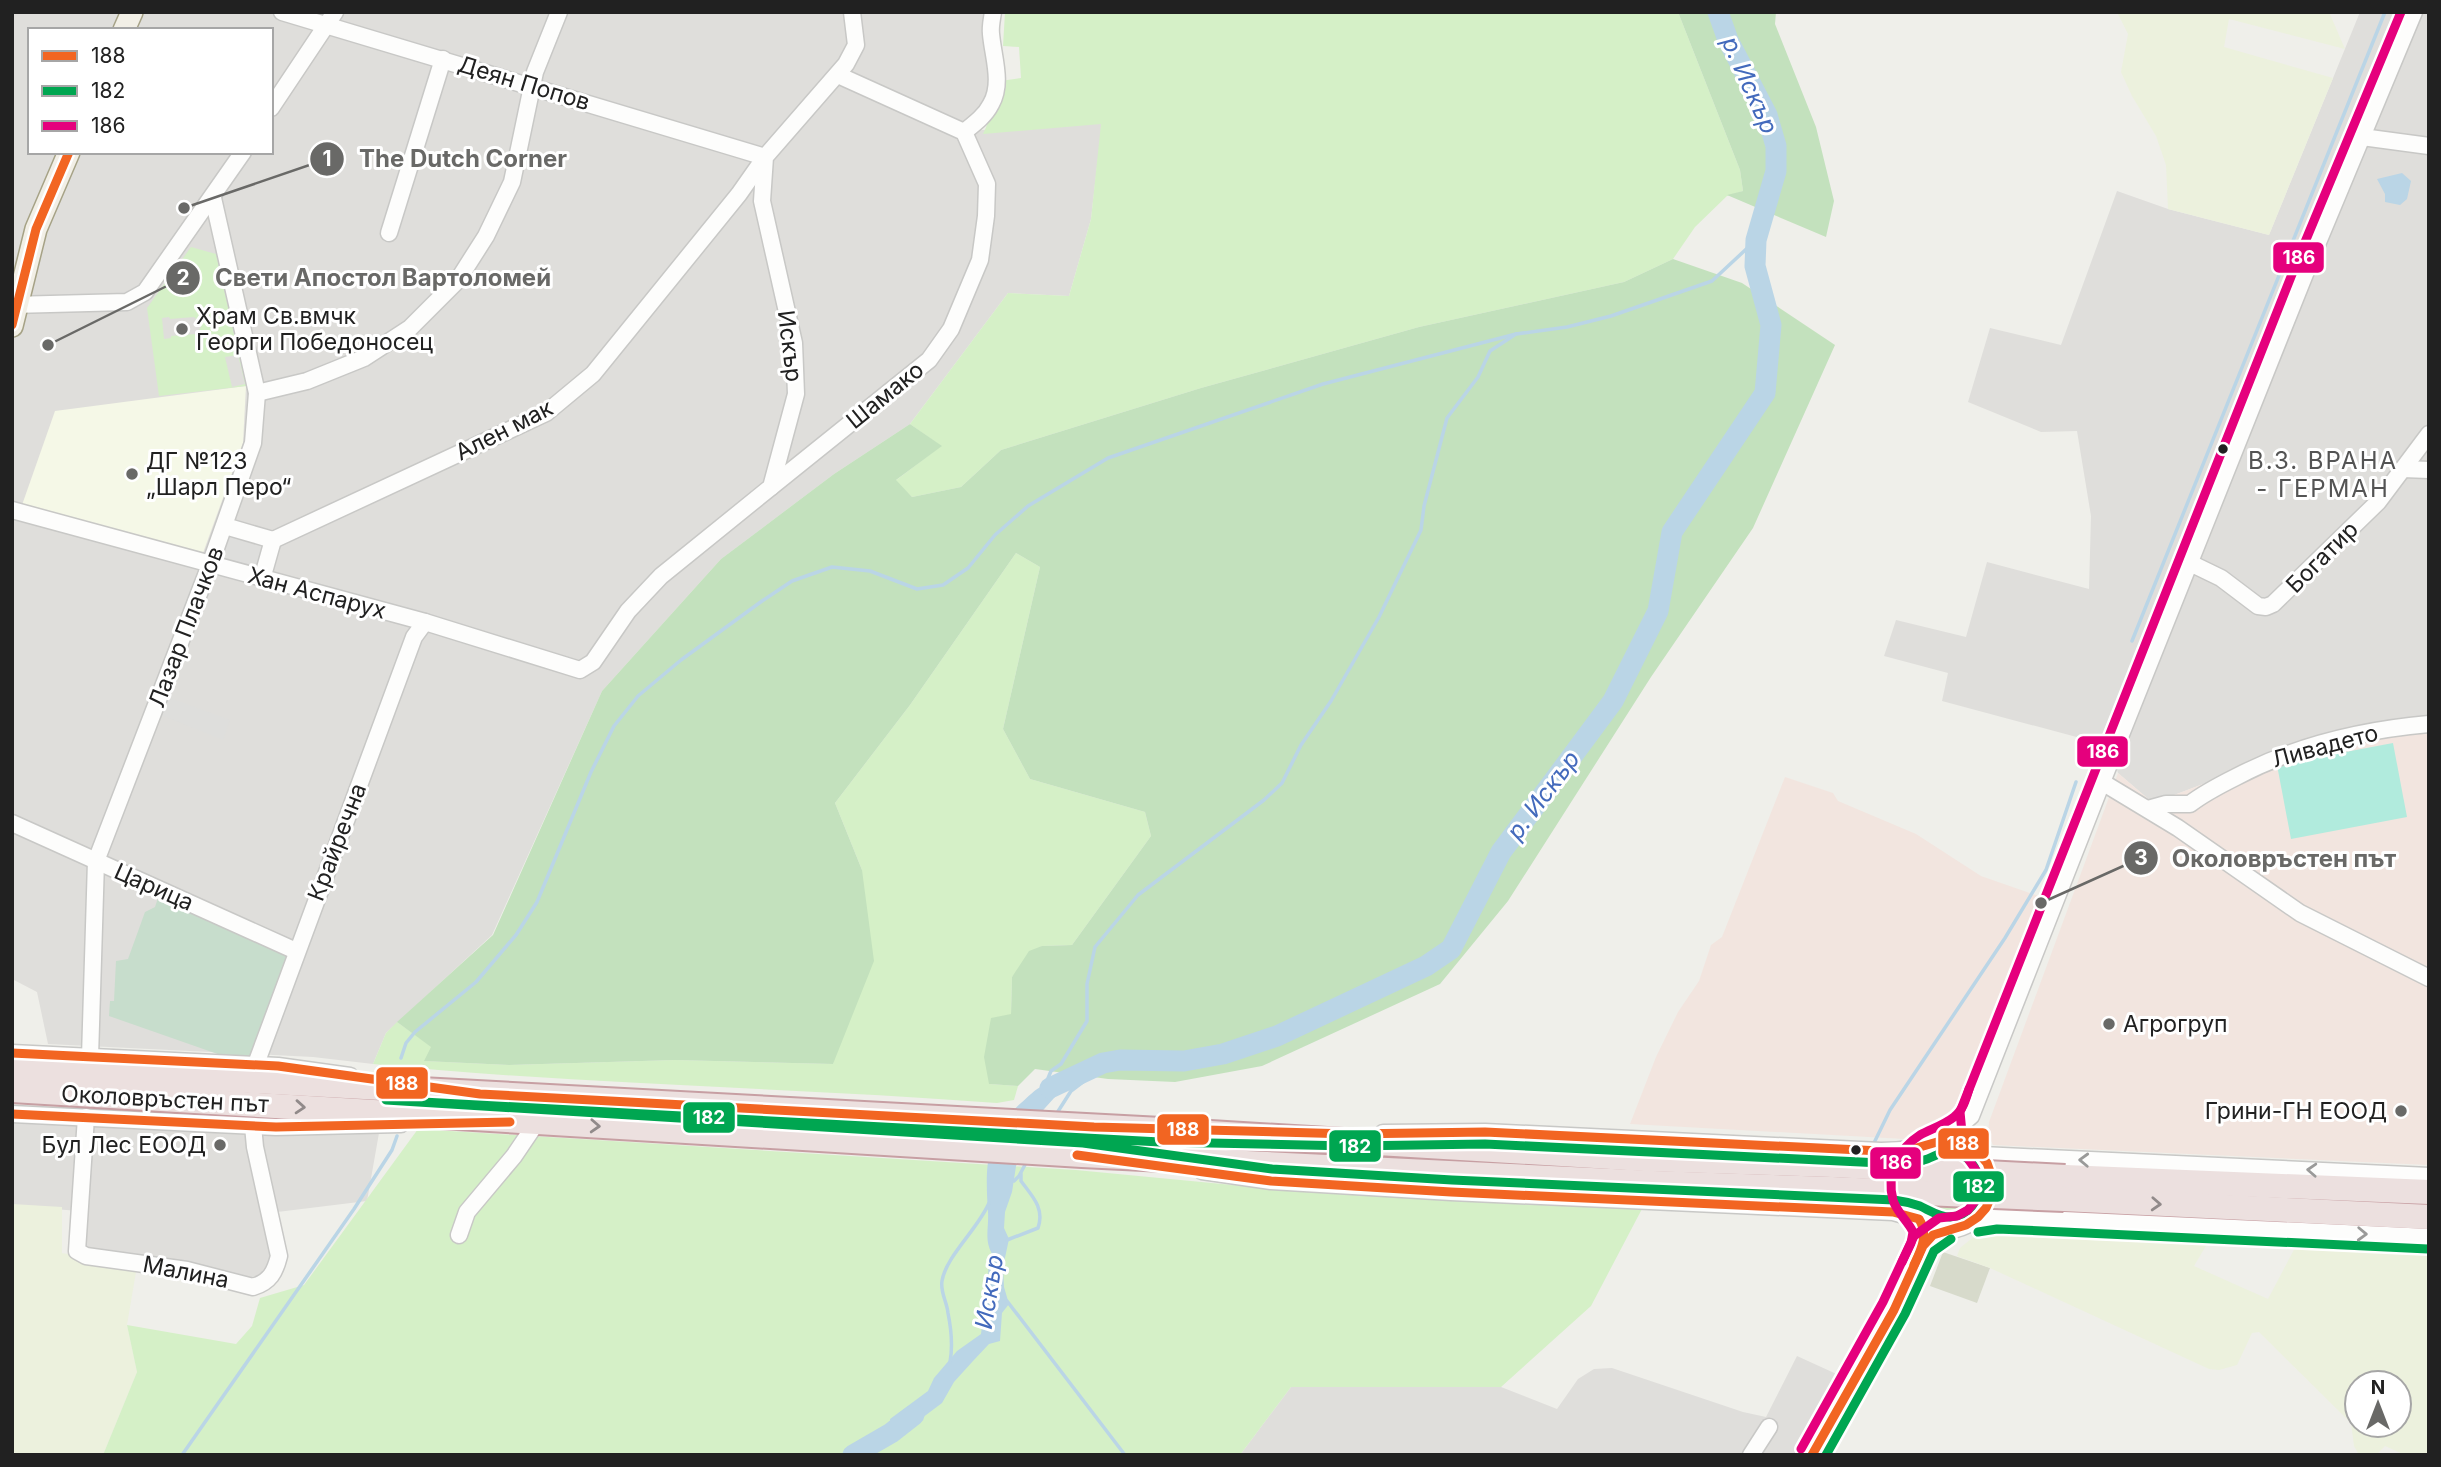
<svg xmlns="http://www.w3.org/2000/svg" width="2441" height="1467" font-family="Inter,sans-serif">
  <rect width="100%" height="100%" fill="#efefea"/>
  <g fill="#dfdedb" fill-rule="evenodd">
    <path d="M12,12H991L994,93L965,132L1019,126L1065,127L1103,114L1091,219L1069,296L1008,293L910,424L834,474L721,559L602,691L492,935L386,1033L373,1064L313,1057L48,1044L37,992L12,979ZM30,30H271V152H30Z"/>
    <polygon points="2360,12 2429,12 2429,720 2348,729 2153,803 2118,773 2110,746 1942,701 1948,673 1884,656 1896,620 1966,637 1987,562 2089,589 2091,516 2077,431 2041,432 1968,402 1990,328 2061,345 2117,191 2168,209 2269,235"/>
    <polygon points="12,1118 379,1133 367,1201 269,1213 279,1256 263,1284 86,1256 80,1211 12,1206"/>
    <polygon points="1797,1356 1854,1382 1812,1455 1240,1455 1291,1387 1501,1387 1557,1409 1578,1379 1594,1369 1612,1368 1743,1412 1766,1417"/>
  </g>
  <g fill="#f2e5df">
    <polygon points="2429,720 2429,1165 1993,1145 1988,1134 1989,1122 2118,773 2153,803 2348,729"/>
    <polygon points="1785,777 1833,793 1838,801 1916,834 1981,876 2047,899 1966,1113 1956,1124 1915,1132 1905,1139 1630,1124 1656,1057 1678,1012 1699,981 1711,945 1722,937"/>
  </g>
  <polygon fill="#f5f8e7" points="246,386 243,443 203,553 22,505 55,411"/>
  <polygon fill="#d7dacb" points="1943,1252 1990,1268 1977,1303 1930,1286"/>
  <g fill="#ecf1dd" fill-rule="evenodd">
    <polygon points="2117,12 2329,12 2345,49 2229,19 2224,47 2333,78 2269,235 2168,209 2166,165 2156,136 2132,96 2121,72 2128,34"/>
    <polygon points="12,1204 62,1207 62,1253 137,1266 127,1325 137,1372 103,1455 12,1455"/>
    <path d="M1994,1227H2014L2041,1234L2207,1244L2194,1266L2268,1299L2297,1244L2429,1249V1455H2405L2385,1446L2376,1455H2359L2354,1446L2351,1423L2259,1332L2252,1333L2237,1365L2219,1370L2209,1369L1990,1268L1957,1256L1960,1248L1976,1235ZM2357,1383H2399V1425H2357Z"/>
  </g>
  <g fill="#d5f0c7" fill-rule="evenodd">
    <polygon points="1005,12 1678,12 1740,170 1743,191 1727,196 1695,227 1673,259 1624,282 1419,327 1201,388 1001,450 961,487 912,497 895,481 941,446 910,424 1008,293 1069,296 1091,219 1101,124 983,134 994,109 1000,81 1021,78 1019,47 1003,46"/>
    <path d="M191,247L216,254L246,386L159,396L147,308ZM169,317L170,319L194,317L200,322L201,327L196,334L171,336V338L164,339L162,318ZM238,355L245,384L232,387L225,357Z"/>
    <path d="M1016,553L1040,567L1003,729L1030,779L1145,812L1151,836L1072,945L1042,946L1012,977L1011,1014L989,1084L1018,1086L1014,1100L997,1103C789,1087 580,1085 373,1064L386,1033L397,1022L432,1047L425,1061L509,1065L675,1060L833,1064L862,870L835,803L910,705Z"/>
    <polygon points="418,1129 1076,1170 1318,1193 1643,1207 1591,1306 1501,1387 1291,1387 1240,1455 103,1455 137,1372 127,1325 236,1344 252,1326 260,1298 304,1285"/>
    <circle cx="1948" cy="1186" r="34"/>
  </g>
  <g fill="#c3e1bd">
    <polygon points="1678,12 1776,12 1775,24 1816,127 1834,201 1826,237 1727,195 1743,191 1740,170"/>
    <polygon points="1673,259 1742,283 1835,345 1753,528 1651,677 1508,901 1440,984 1262,1066 1175,1082 1108,1079 1035,1069 1018,1086 989,1084 984,1057 991,1018 1011,1014 1012,977 1029,951 1042,946 1072,945 1151,836 1145,812 1030,779 1003,729 1040,567 1016,553 910,705 835,803 862,870 874,961 833,1064 675,1060 509,1065 424,1061 431,1047 397,1022 493,935 602,691 721,559 834,474 910,424 942,446 896,480 912,497 961,487 1001,450 1201,388 1419,327 1624,282"/>
  </g>
  <polygon fill="#c7ddcc" points="159,895 287,954 257,1057 229,1058 109,1016 110,1001 114,1001 116,961 128,959 145,912 155,907"/>
  <polygon fill="#b1ebdd" points="2393,743 2407,817 2291,839 2277,765"/>
  <g fill="#dededc">
    <polygon points="224,533 265,545 257,572 216,561"/>
    <polygon points="168,697 230,720 223,740 161,715"/>
  </g>
  <g fill="#bad5e6">
    <polygon points="2402,173 2411,181 2407,199 2400,205 2385,202 2385,194 2377,179"/>
    <path d="M1074,1076L1026,1129L1019,1147L1012,1192L1005,1212L1004,1228L1009,1239L1003,1267L1004,1287L1009,1304L1002,1313L1000,1341L989,1344L973,1361L954,1382L942,1403L894,1439L890,1419L928,1391L934,1378L957,1351L981,1334C984,1316 982,1299 987,1282C990,1272 986,1267 992,1254C984,1240 989,1228 988,1212C985,1166 985,1135 1021,1103C1028,1097 1035,1089 1043,1086C1052,1081 1064,1079 1074,1076Z"/>
  </g>
  <g fill="none" stroke-linecap="round" stroke-linejoin="round">
    <g stroke="#bad5e6" stroke-width="3.5">
      <polyline points="2132,641 2385,12"/>
      <polyline points="401,1058 406,1043 415,1032 476,982 516,935 537,902 591,772 614,726 638,696 681,660 762,601 792,581 832,567 870,571 917,589 943,585 968,568 995,535 1028,506 1108,458 1323,384 1516,334"/>
      <polyline points="1044,1088 1051,1071 1061,1064 1087,1021 1087,984 1095,947 1138,895 1264,800 1282,783 1301,745 1331,701 1379,617 1421,530 1424,506 1447,418 1478,377 1490,351 1516,334 1567,327 1611,316 1712,281 1756,240"/>
      <polyline points="1057,1113 1071,1091 1096,1072 1103,1063"/>
      <polyline points="1873,1145 1890,1110 2005,938 2046,870 2076,782"/>
      <polyline points="1014,1181 1019,1176 1027,1161"/>
      <path d="M1007,1240L1038,1228C1045,1208 1032,1196 1021,1181V1174"/>
      <polyline points="1007,1301 1125,1455"/>
      <path d="M950,1362C953,1346 951,1328 948,1313C947,1302 940,1292 942,1281C946,1256 978,1229 989,1203"/>
      <polyline points="182,1455 354,1209 392,1150 397,1136"/>
    </g>
    <g stroke="#bad5e6" stroke-width="21">
      <polyline points="1050,1088 1103,1063 1120,1060 1184,1061 1223,1054 1277,1036 1426,966 1451,949 1501,852 1613,701 1658,611 1672,532 1765,393 1771,325 1755,266 1756,240 1776,171 1776,146 1767,115 1728,40 1718,12"/>
      <polyline points="853,1455 891,1433 914,1415"/>
    </g>
    <defs>
      <g id="minor">
        <polyline points="271,108 335,12"/>
        <path d="M964,132C974,124 985,116 991,104C1003,83 993,57 991,34C990,27 992,19 993,12"/>
        <polyline points="2362,137 2429,146"/>
        <polyline points="389,233 443,59"/>
        <polyline points="12,305 127,302 145,292 243,152"/>
        <polyline points="257,393 307,381 364,358 410,328 458,280 486,236 512,182 535,72 559,12"/>
        <polyline points="2403,469 2429,470"/>
        <polyline points="771,487 929,360 951,329 980,260 986,216 987,184 964,132 838,75"/>
        <polyline points="12,510 425,622 580,670 593,662 628,611 661,576 771,487 796,394 794,343 762,201 765,157 846,64 856,45 852,12"/>
        <polyline points="225,526 273,540"/>
        <polyline points="273,540 546,413 593,374 739,194 765,157 282,12"/>
        <polyline points="2190,563 2221,578 2258,606 2266,607 2273,604 2378,502 2429,434"/>
        <polyline points="262,579 273,540"/>
        <polyline points="2102,782 2178,828 2300,913 2429,978"/>
        <path d="M2148,809L2166,804H2190C2204,793 2220,785 2236,777C2297,745 2361,730 2429,724"/>
        <polyline points="12,823 296,951"/>
        <polyline points="12,1053 278,1066 350,1076"/>
        <polyline points="90,1057 96,861 210,565 253,443 257,393 213,198"/>
        <polyline points="256,1064 414,637 425,622"/>
        <polyline points="12,1114 276,1127 401,1124"/>
        <path d="M86,1117L77,1251L86,1256L187,1270L253,1287C270,1282 275,1272 279,1256L255,1147L253,1126"/>
        <path d="M1383,1133L1485,1132L1881,1151C1894,1151 1906,1150 1919,1148C1926,1146 1932,1142 1939,1140C1955,1137 1973,1143 1983,1156C1989,1164 1994,1175 1993,1186C1992,1203 1982,1218 1967,1225C1918,1249 1879,1182 1924,1147"/>
        <polyline points="1943,1140 1971,1116 2102,782 2311,259 2414,12"/>
        <polyline points="1982,1155 2429,1176"/>
        <polyline points="1202,1171 1271,1181 1451,1192 1893,1212 1919,1219"/>
        <polyline points="1976,1220 1996,1217 2023,1218 2429,1237"/>
        <polyline points="459,1235 467,1212 514,1156 537,1122"/>
        <polyline points="1751,1455 1769,1427"/>
        <polyline points="1812,1455 1894,1308 1924,1243 1944,1229"/>
      </g>
      <g id="major">
        <polyline points="124,30 132,12"/>
        <polyline points="12,326 36,229 69,152"/>
      </g>
      <g id="highway">
        <polyline points="12,1068 1161,1130 1644,1159 1833,1165"/>
        <polyline points="12,1090 1082,1155 1653,1183 1832,1189"/>
        <polyline points="2065,1177 2429,1192"/>
        <polyline points="2064,1199 2429,1217"/>
      </g>
    </defs>
    <use href="#minor" stroke="#c8c8c6" stroke-width="19"/>
    <use href="#major" stroke="#a6a286" stroke-width="24"/>
    <use href="#highway" stroke="#c79fa3" stroke-width="28"/>
    <use href="#minor" stroke="#fdfdfc" stroke-width="16"/>
    <use href="#major" stroke="#f2efe6" stroke-width="21"/>
    <use href="#highway" stroke="#ece0df" stroke-width="24"/>
    <defs>
      <g id="highway-bridge">
        <polyline points="1833,1165 2065,1177"/>
        <polyline points="1832,1189 2064,1199"/>
      </g>
    </defs>
    <use href="#highway-bridge" stroke="#c79fa3" stroke-width="28" stroke-linecap="butt"/>
    <use href="#highway-bridge" stroke="#ece0df" stroke-width="24"/>
    <defs>
      <g id="bus-1">
        <polyline points="12,325 36,229 69,152"/>
        <polyline points="12,1053 278,1066 480,1094 1094,1127 1350,1134 1485,1132 1881,1151 1913,1149 1944,1140 1961,1142 1976,1150 1987,1163 1993,1180 1993,1192 1986,1208 1978,1217 1966,1225 1933,1235 1923,1246 1894,1310 1812,1455"/>
        <polyline points="12,1114 276,1127 510,1122"/>
        <path d="M1077,1155L1271,1181L1451,1192L1893,1212L1919,1219C1929,1235 1921,1250 1914,1265"/>
      </g>
      <g id="bus-2">
        <path d="M386,1100L1160,1142L1350,1146L1485,1144L1881,1163C1895,1163 1910,1163 1924,1160C1932,1158 1941,1151 1950,1152C1988,1154 1989,1215 1950,1217C1939,1217 1929,1210 1920,1206C1911,1203 1902,1201 1894,1200L1452,1180L1272,1169L1083,1143Z"/>
        <polyline points="1978,1232 1997,1229 2022,1230 2428,1249"/>
        <polyline points="1826,1455 1905,1314 1934,1251 1951,1239"/>
      </g>
      <g id="bus-3">
        <path d="M1902,1262L1911,1243L1913,1232C1908,1221 1897,1213 1893,1200C1886,1174 1898,1149 1920,1135C1931,1129 1944,1125 1954,1117C1963,1110 1966,1099 1969,1089"/>
        <polyline points="1801,1449 1883,1302 1914,1236 1939,1218 1957,1216 1968,1210 1979,1196 1980,1176 1964,1153 1960,1112 2300,254 2401,12"/>
      </g>
    </defs>
    <use href="#bus-1" stroke="#fff" stroke-width="14"/>
    <use href="#bus-2" stroke="#fff" stroke-width="14"/>
    <use href="#bus-3" stroke="#fff" stroke-width="14"/>
    <use href="#bus-1" stroke="#f26522" stroke-width="9"/>
    <use href="#bus-2" stroke="#00a651" stroke-width="9"/>
    <use href="#bus-3" stroke="#e5007d" stroke-width="9"/>
  </g>
  <defs><path id="oneway-chevron" d="M-2-3.5L2.5 0L-2 3.5" fill="none" stroke-width="1.6" stroke-linecap="round" stroke-linejoin="round" transform="scale(1.75)"/></defs>
  <g stroke="#918a8a">
    <use href="#oneway-chevron" transform="translate(300 1107) rotate(4)"/>
    <use href="#oneway-chevron" transform="translate(595 1126) rotate(3)"/>
    <use href="#oneway-chevron" transform="translate(2156 1204) rotate(3)"/>
  </g>
  <g stroke="#9a9a99">
    <use href="#oneway-chevron" transform="translate(2084 1160) rotate(-178)"/>
    <use href="#oneway-chevron" transform="translate(2312 1170) rotate(-177)"/>
    <use href="#oneway-chevron" transform="translate(2362 1234) rotate(2)"/>
  </g>
  <g fill="#696967" stroke="#fff" stroke-width="2.5">
    <circle cx="182" cy="329" r="7"/>
    <circle cx="132" cy="474" r="7"/>
    <circle cx="2109" cy="1024" r="7"/>
    <circle cx="2401" cy="1111" r="7"/>
    <circle cx="220" cy="1145" r="7"/>
  </g>
  <g fill="#212121" stroke="#fff" stroke-width="2.5">
    <circle cx="2223" cy="449" r="6"/>
    <circle cx="1856" cy="1150" r="6"/>
  </g>
  <g text-anchor="middle" dominant-baseline="central" stroke-width="6" stroke-linejoin="round" paint-order="stroke">
    <g font-size="23" fill="#212121" stroke="#fff">
      <text transform="translate(524 83) rotate(17)">Деян Попов</text>
      <text transform="translate(790 346) rotate(83)">Искър</text>
      <text transform="translate(885 395) rotate(-39)">Шамако</text>
      <text transform="translate(504 430) rotate(-27)">Ален мак</text>
      <text transform="translate(2322 557) rotate(-45)">Богатир</text>
      <text transform="translate(317 593) rotate(15)">Хан Аспарух</text>
      <text transform="translate(186 627) rotate(-69)">Лазар Плачков</text>
      <text transform="translate(2325 746) rotate(-15)">Ливадето</text>
      <text transform="translate(337 842) rotate(-69)">Крайречна</text>
      <text transform="translate(154 887) rotate(24)">Царица</text>
      <text transform="translate(165 1099) rotate(3)">Околовръстен път</text>
      <text transform="translate(186 1272) rotate(11)">Малина</text>
    </g>
    <g font-size="23" fill="#212121" stroke="#fff" text-anchor="start">
      <text x="196" y="316">Храм Св.вмчк<tspan x="196" dy="26">Георги Победоносец</tspan></text>
      <text x="146" y="461">ДГ №123<tspan x="146" dy="26">„Шарл Перо“</tspan></text>
      <text x="2123" y="1024">Агрогруп</text>
      <text x="2387" y="1111" text-anchor="end">Грини-ГН ЕООД</text>
      <text x="206" y="1145" text-anchor="end">Бул Лес ЕООД</text>
    </g>
    <g font-size="24" font-style="italic" fill="#436abc" stroke="#fff">
      <text transform="translate(1750 85) rotate(66)">р. Искър</text>
      <text transform="translate(1543 795) rotate(-53)">р. Искър</text>
      <text transform="translate(989 1292) rotate(-81)">Искър</text>
    </g>
    <g font-size="24" letter-spacing="2" fill="#545454" stroke="#fff">
      <text x="2323" y="460">В.З. ВРАНА<tspan x="2323" dy="28">- ГЕРМАН</tspan></text>
    </g>
  </g>
  <path fill="none" stroke="#696967" stroke-width="2.5" d="M184 208L327 159M48 345L183 278M2041 903L2141 858"/>
  <g fill="#696967" stroke="#fff" stroke-width="2.5">
    <circle cx="184" cy="208" r="7"/>
    <circle cx="48" cy="345" r="7"/>
    <circle cx="2041" cy="903" r="7"/>
    <circle cx="327" cy="159" r="18"/>
    <circle cx="183" cy="278" r="18"/>
    <circle cx="2141" cy="858" r="18"/>
  </g>
  <g font-size="21" text-anchor="middle" font-weight="bold" fill="#fff">
    <text x="327" y="166">1</text>
    <text x="183" y="285">2</text>
    <text x="2141" y="865">3</text>
  </g>
  <g font-size="24" text-anchor="middle" font-weight="bold" fill="#696967" stroke="#fff" stroke-width="6" stroke-linejoin="round" paint-order="stroke">
    <text x="463" y="167">The Dutch Corner</text>
    <text x="383" y="286">Свети Апостол Вартоломей</text>
    <text x="2284" y="867">Околовръстен път</text>
  </g>
  <g stroke="#fff" stroke-width="2.5">
    <rect x="2272" y="241" width="53" height="33" rx="7" fill="#e5007d"/>
    <rect x="2076" y="735" width="53" height="33" rx="7" fill="#e5007d"/>
    <rect x="375" y="1066" width="54" height="34" rx="7" fill="#f26522"/>
    <rect x="682" y="1101" width="54" height="33" rx="7" fill="#00a651"/>
    <rect x="1156" y="1113" width="54" height="33" rx="7" fill="#f26522"/>
    <rect x="1937" y="1127" width="53" height="33" rx="7" fill="#f26522"/>
    <rect x="1328" y="1129" width="54" height="34" rx="7" fill="#00a651"/>
    <rect x="1869" y="1146" width="53" height="34" rx="7" fill="#e5007d"/>
    <rect x="1952" y="1170" width="53" height="33" rx="7" fill="#00a651"/>
  </g>
  <g font-size="19" text-anchor="middle" font-weight="bold" fill="#fff">
    <text x="2299" y="264">186</text>
    <text x="2103" y="758">186</text>
    <text x="402" y="1090">188</text>
    <text x="709" y="1124">182</text>
    <text x="1183" y="1136">188</text>
    <text x="1963" y="1150">188</text>
    <text x="1355" y="1153">182</text>
    <text x="1896" y="1169">186</text>
    <text x="1979" y="1193">182</text>
  </g>
  <rect width="2441" height="1467" fill="none" stroke="#212121" stroke-width="28"/>
  <rect x="28" y="28" width="245" height="126" fill="#ffffff" stroke="#a6a6a6" stroke-width="2"/>
  <rect x="42" y="51" width="35" height="10" fill="#f26522" stroke="#a6a6a6" stroke-width="2"/>
  <text x="91" y="63" font-size="21" fill="#212121">188</text>
  <rect x="42" y="86" width="35" height="10" fill="#00a651" stroke="#a6a6a6" stroke-width="2"/>
  <text x="91" y="98" font-size="21" fill="#212121">182</text>
  <rect x="42" y="121" width="35" height="10" fill="#e5007d" stroke="#a6a6a6" stroke-width="2"/>
  <text x="91" y="133" font-size="21" fill="#212121">186</text>
  <g transform="translate(2378 1404)"><circle r="33" fill="#ffffff" stroke="#a6a6a6" stroke-width="2"/>
  <path d="M0-5L12 26L0 18L-12 26Z" fill="#696967"/>
  <text y="-10" font-size="19" font-weight="bold" text-anchor="middle" fill="#212121">N</text>
  </g>
</svg>
